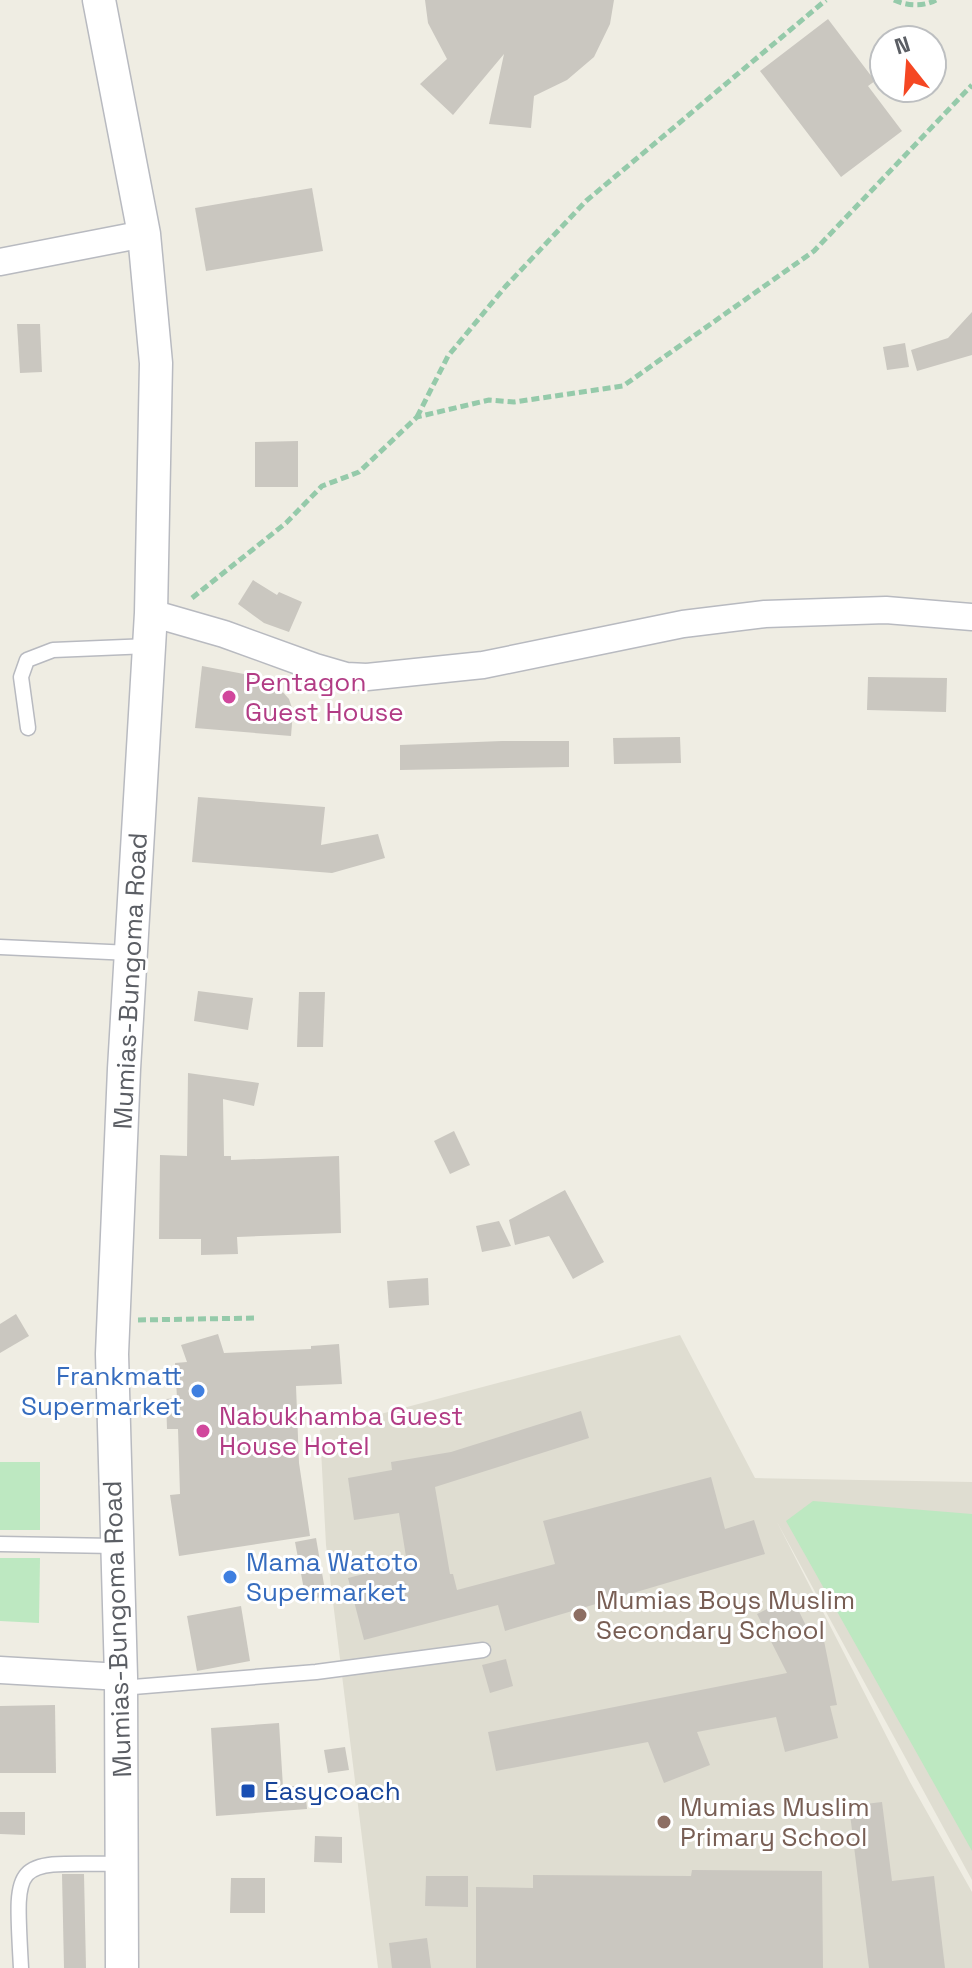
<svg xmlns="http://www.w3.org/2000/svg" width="972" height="1968" font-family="'Space Grotesk',sans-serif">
  <rect width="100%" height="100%" fill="#efede3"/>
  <polygon fill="#dfddd1" points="680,1335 755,1478 972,1482 972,1880 777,1522 910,1782 972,1892 972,1968 378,1968 326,1545 320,1430"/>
  <g fill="#bde8c1">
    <rect x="0" y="1462" width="40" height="68"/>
    <polygon points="813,1501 972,1514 972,1851 786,1521"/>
    <polygon points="0,1558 40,1558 39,1623 0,1621"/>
  </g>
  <g fill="#cac7c0">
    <polygon points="425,0 614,0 610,24 594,57 567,80 534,96 531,128 489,124 504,54 453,115 420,84 447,59 428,23"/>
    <polygon points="828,19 875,81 868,86 902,131 841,177 760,71"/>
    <polygon points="312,188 323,251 206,271 195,208"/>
    <polygon points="972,312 972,355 917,371 911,350 948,338"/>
    <polygon points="17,324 40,324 42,372 20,373"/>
    <polygon points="905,343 909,367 887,370 883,347"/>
    <polygon points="298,441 298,487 255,487 255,442"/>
    <polygon points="253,580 277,595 279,592 302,602 289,632 264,623 238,604"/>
    <polygon points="202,666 244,674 280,689 289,699 293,711 291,736 195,728"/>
    <polygon points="868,677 947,678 946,712 867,710"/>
    <polygon points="680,737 681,763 614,764 613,738"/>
    <polygon points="502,741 569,741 569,767 400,770 400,745"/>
    <polygon points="198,797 325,807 321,845 378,834 385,858 332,873 192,862"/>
    <polygon points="198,991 253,998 248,1030 194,1021"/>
    <polygon points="299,992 325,992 323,1047 297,1047"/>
    <polygon points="188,1073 259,1083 254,1106 223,1099 224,1156 231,1156 231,1160 339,1156 341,1233 237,1237 238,1254 201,1255 201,1239 159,1239 160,1155 187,1156"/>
    <polygon points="454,1131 470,1165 450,1174 434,1141"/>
    <polygon points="565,1190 604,1262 573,1279 549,1236 515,1245 509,1220"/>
    <polygon points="499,1221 511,1246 482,1252 476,1226"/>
    <polygon points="428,1278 429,1305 389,1308 387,1281"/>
    <polygon points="16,1314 29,1336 0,1353 0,1324"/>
    <polygon points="218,1334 224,1353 311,1349 311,1346 339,1344 342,1384 296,1386 299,1463 310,1536 179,1556 170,1495 180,1494 178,1429 167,1429 166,1399 177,1398 175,1363 187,1362 181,1345"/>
    <polygon points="581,1411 589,1438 435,1487 450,1574 453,1574 457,1590 555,1564 543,1521 711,1477 725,1529 754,1520 765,1554 505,1631 498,1605 364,1640 348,1578 407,1563 399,1513 354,1520 348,1478 392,1470 391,1462 451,1452"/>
    <polygon points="316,1538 326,1596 306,1600 295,1542"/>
    <polygon points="792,1597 810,1634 822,1631 837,1705 830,1706 838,1738 785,1752 776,1717 697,1732 710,1765 664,1783 648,1742 496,1771 488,1732 787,1673 757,1614"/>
    <polygon points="241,1606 250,1661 197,1671 187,1616"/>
    <polygon points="506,1659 513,1686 490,1693 482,1665"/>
    <polygon points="55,1705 56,1773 0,1773 0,1706"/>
    <polygon points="279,1723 283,1787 305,1785 307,1809 216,1816 211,1728"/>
    <polygon points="345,1747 349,1770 328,1773 324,1750"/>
    <polygon points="882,1802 892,1881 934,1876 945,1968 869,1968 849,1806"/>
    <polygon points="0,1812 25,1812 25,1835 0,1834"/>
    <polygon points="315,1836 342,1837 342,1863 314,1862"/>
    <polygon points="692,1870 822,1871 823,1968 476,1968 476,1887 533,1888 533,1875 691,1876"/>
    <polygon points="62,1874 84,1874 86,1968 64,1968"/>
    <polygon points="426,1876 468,1876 468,1907 425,1906"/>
    <polygon points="231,1878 265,1878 265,1913 230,1913"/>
    <polygon points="427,1938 431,1968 392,1968 389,1943"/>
  </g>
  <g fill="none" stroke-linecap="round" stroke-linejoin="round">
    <defs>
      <g id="service">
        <polyline points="28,728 21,677 27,660 53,650 149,646"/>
        <polyline points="0,947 131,953"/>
        <polyline points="0,1544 115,1546"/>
        <polyline points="121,1688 316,1672 483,1650"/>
        <path d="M21,1968C15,1856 11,1863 122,1864"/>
      </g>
      <g id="minor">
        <polyline points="0,262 144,234"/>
        <polyline points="151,613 224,634 315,667 346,676 367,677 483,665 683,624 765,614 886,610 972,617"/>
        <polyline points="0,1670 121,1677"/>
      </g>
      <polyline id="tertiary" points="99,0 144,234 156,363 151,613 124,1069 112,1354 121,1677 122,1968"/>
    </defs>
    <use href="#service" stroke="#b8bac0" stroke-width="17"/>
    <use href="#minor" stroke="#b8bac0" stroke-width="29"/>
    <use href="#tertiary" stroke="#b8bac0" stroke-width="35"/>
    <g stroke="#95caaa" stroke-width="5" stroke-dasharray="8 4" stroke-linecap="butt">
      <path d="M894,0C907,6 923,7 936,0"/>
      <polyline points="417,417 448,356 505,287 586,201 826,0"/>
      <polyline points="192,598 286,523 322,486 359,472 417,417 489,400 514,402 623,386 814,251 972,85"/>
      <polyline points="138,1320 257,1318"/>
    </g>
    <use href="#service" stroke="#fff" stroke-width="14"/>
    <use href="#minor" stroke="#fff" stroke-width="26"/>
    <use href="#tertiary" stroke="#fff" stroke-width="32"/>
  </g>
  <g fill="#d1479c" stroke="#fff" stroke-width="3">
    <circle cx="229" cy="697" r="8"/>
    <circle cx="203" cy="1431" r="8"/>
  </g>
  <g fill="#3f7fe0" stroke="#fff" stroke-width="3">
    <circle cx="198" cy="1391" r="8"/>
    <circle cx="230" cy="1577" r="8"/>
  </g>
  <g fill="#8d6e63" stroke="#fff" stroke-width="3">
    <circle cx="580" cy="1615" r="8"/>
    <circle cx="664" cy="1822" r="8"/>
  </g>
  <rect fill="#1a4fb4" stroke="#fff" stroke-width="3" x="240" y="1783" width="16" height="16" rx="4"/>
  <g text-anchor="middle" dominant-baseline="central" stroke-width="6" stroke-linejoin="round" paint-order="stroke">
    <g font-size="26" fill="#b23c85" stroke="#fff" text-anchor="start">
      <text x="245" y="682">Pentagon<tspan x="245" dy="30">Guest House</tspan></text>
      <text x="219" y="1416">Nabukhamba Guest<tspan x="219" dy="30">House Hotel</tspan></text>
    </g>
    <g font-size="26" fill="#5b5e64" stroke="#fff">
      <text transform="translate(130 981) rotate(-87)">Mumias-Bungoma Road</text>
      <text transform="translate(117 1629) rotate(-92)">Mumias-Bungoma Road</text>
    </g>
    <g font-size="26" fill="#366cbe" stroke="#fff" text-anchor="end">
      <text x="182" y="1376">Frankmatt<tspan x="182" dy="30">Supermarket</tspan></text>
      <text x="246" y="1562" text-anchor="start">Mama Watoto<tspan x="246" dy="30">Supermarket</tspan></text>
    </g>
    <g font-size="26" fill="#785e54" stroke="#fff" text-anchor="start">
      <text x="596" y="1600">Mumias Boys Muslim<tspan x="596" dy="30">Secondary School</tspan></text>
      <text x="680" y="1807">Mumias Muslim<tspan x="680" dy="30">Primary School</tspan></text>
    </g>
    <g font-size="26" fill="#164399" stroke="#fff" text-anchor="start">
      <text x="264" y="1791">Easycoach</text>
    </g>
  </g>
  <g transform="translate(908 64) rotate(343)"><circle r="38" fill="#ffffff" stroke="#bdbfc1" stroke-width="2"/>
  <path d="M0-6L14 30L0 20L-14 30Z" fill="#f54723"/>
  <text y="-12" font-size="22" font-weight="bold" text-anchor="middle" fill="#5b5e64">N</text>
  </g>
</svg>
